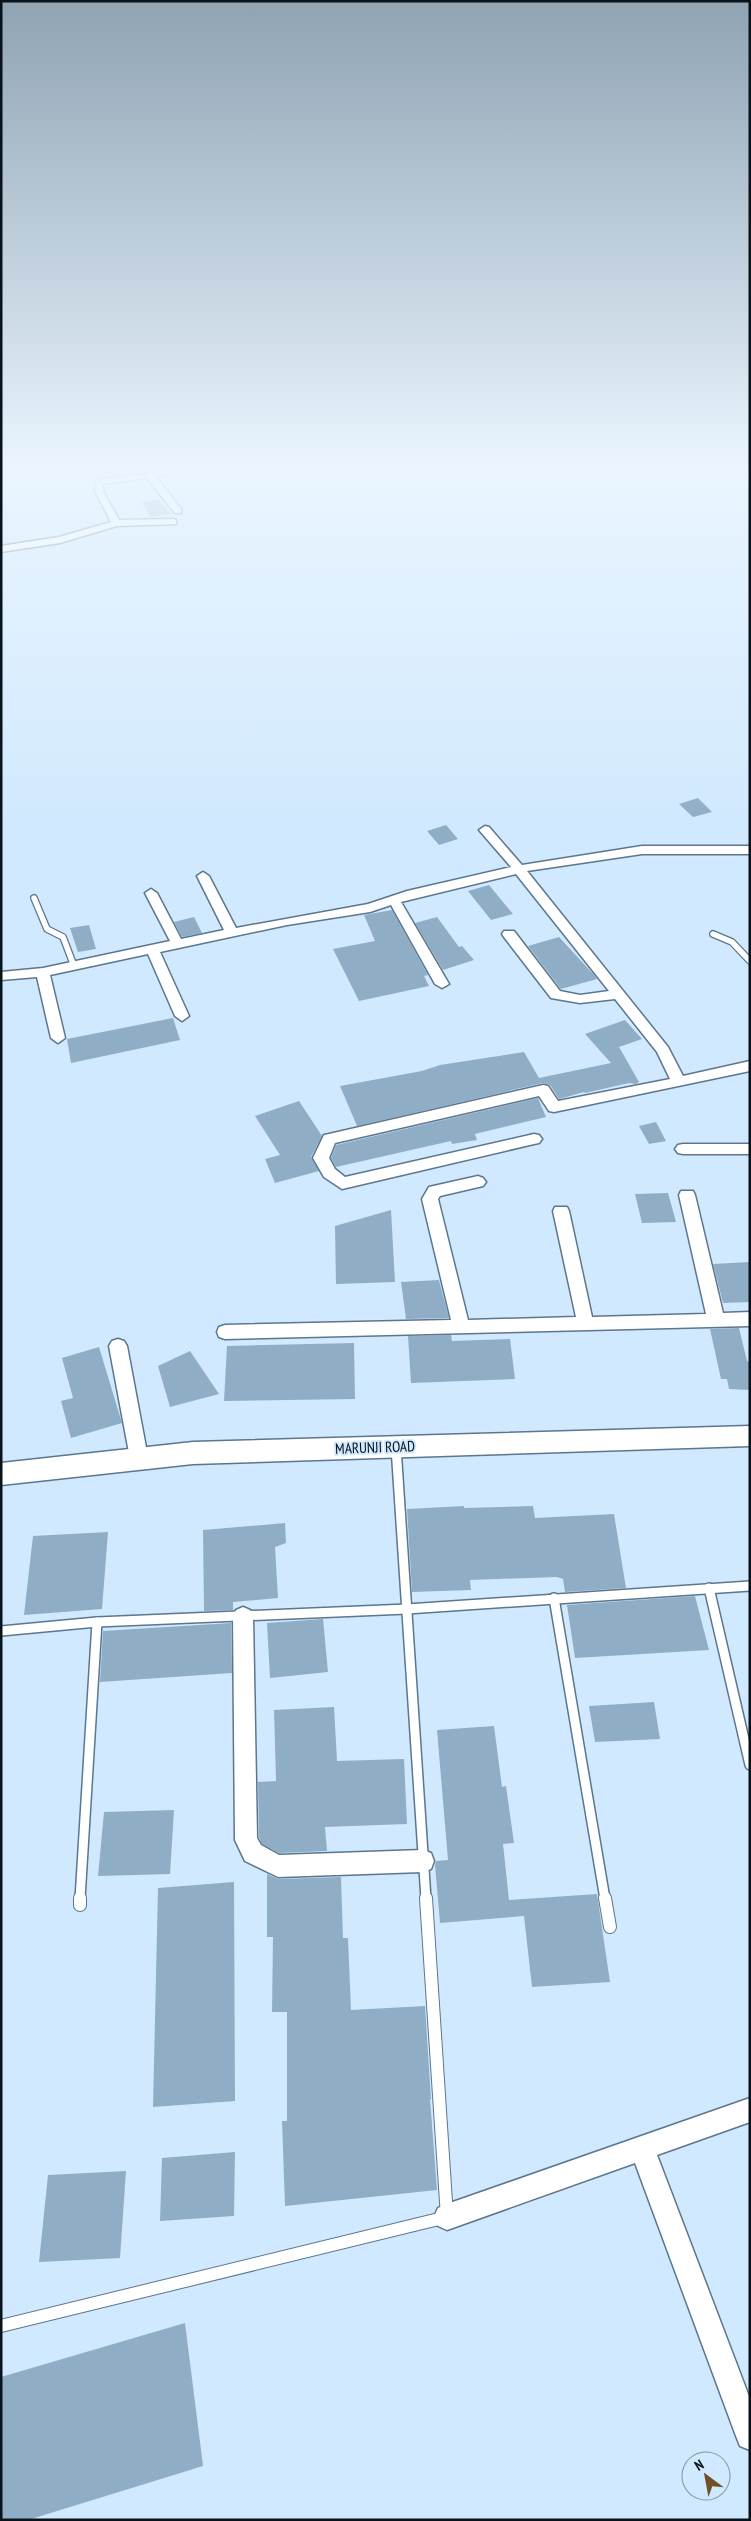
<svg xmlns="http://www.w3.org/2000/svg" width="751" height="2521" font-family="'PT Sans Narrow',sans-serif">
  <rect width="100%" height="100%" fill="#d1e9fe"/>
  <g fill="#90adc6">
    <polygon points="158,499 171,514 150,517 142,502"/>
    <polygon points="698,798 712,812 693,817 679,804"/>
    <polygon points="446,825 458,839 439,845 427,831"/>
    <polygon points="489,885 513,914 491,920 468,891"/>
    <polygon points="392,910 428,975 424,976 429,986 359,1001 333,949 375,941 364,915"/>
    <polygon points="194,917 202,933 182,937 174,922"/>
    <polygon points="437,917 459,947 462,946 474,960 443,970 415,923"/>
    <polygon points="89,925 96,949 78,952 70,928"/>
    <polygon points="559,937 594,975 597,979 561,989 528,946"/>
    <polygon points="173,1018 180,1040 71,1063 67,1039"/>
    <polygon points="625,1020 642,1039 619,1047 639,1082 636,1084 629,1083 585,1093 584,1092 559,1099 550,1085 543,1083 357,1126 340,1086 422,1071 440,1065 524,1052 539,1078 611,1063 585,1034"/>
    <polygon points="538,1098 546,1117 475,1134 477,1140 452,1144 451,1141 336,1167 331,1158 336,1145"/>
    <polygon points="299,1101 322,1136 311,1157 319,1171 275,1183 265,1159 280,1155 255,1116"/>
    <polygon points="656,1122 666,1141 649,1144 639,1126"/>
    <polygon points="668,1193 676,1222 642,1223 635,1194"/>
    <polygon points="391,1210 395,1282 336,1284 335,1226"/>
    <polygon points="750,1262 750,1302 723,1303 713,1264"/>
    <polygon points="439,1280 449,1318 406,1319 401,1282"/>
    <polygon points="739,1328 747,1361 750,1362 750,1390 729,1389 727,1379 721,1379 710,1329"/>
    <polygon points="451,1335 452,1341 510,1339 515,1379 411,1383 408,1336"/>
    <polygon points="354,1343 355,1399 224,1401 227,1346"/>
    <polygon points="99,1347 122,1423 71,1438 61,1401 73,1398 62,1358"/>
    <polygon points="190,1351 219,1394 170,1407 158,1366"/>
    <polygon points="464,1506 464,1508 533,1506 535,1518 614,1514 626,1588 565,1592 563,1579 557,1577 470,1580 471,1590 412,1592 407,1509"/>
    <polygon points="285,1523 286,1543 275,1547 278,1598 233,1602 233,1610 204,1611 203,1530"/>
    <polygon points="108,1532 102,1609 24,1615 33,1536"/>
    <polygon points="695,1596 709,1650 575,1658 567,1605"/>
    <polygon points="323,1619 328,1672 270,1678 267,1623"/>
    <polygon points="231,1623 232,1673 100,1682 103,1631"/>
    <polygon points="654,1702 660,1739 595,1742 589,1706"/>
    <polygon points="334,1707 337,1761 404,1759 407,1824 325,1827 327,1851 279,1853 262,1844 259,1837 258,1782 276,1781 274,1710"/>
    <polygon points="494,1726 502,1787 506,1786 514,1843 503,1844 509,1900 597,1894 610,1982 532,1987 524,1916 440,1923 435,1865 436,1861 448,1860 437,1730"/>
    <polygon points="174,1810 170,1874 98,1876 104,1812"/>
    <polygon points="267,1874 278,1879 341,1877 343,1938 348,1938 351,2010 425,2006 431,2099 430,2099 437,2190 285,2206 282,2121 287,2121 287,2012 272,2012 273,1937 267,1937"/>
    <polygon points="234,1882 235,2101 153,2107 158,1888"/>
    <polygon points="235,2152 234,2216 160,2221 162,2158"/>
    <polygon points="126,2171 120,2258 39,2262 48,2175"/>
    <polygon points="185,2323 203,2466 28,2520 1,2520 1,2377"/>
  </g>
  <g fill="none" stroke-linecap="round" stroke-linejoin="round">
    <defs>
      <g id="lane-far2">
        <polyline points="34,898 47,929 63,937 74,966"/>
        <polyline points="713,934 732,942 750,961"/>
      </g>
      <g id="lane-far1">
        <polyline points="396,1447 426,1899"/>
        <polyline points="709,1588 750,1765"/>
        <polyline points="554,1598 605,1899"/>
        <polyline points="1,1631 97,1622 407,1609 750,1586"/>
        <polyline points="80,1899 97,1622"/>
      </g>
      <g id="lane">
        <polyline points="605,1898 610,1927"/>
        <polyline points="80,1905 80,1898"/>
        <polyline points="1,2326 447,2217 426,1898"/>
      </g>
      <g id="street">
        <polygon points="163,466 172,466 174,471 170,475 156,477 181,509 181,513 175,513 147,478 103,484 103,491 119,520 173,519 176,520 176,524 117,526 60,543 1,552 1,546 59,537 111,522 95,491 96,480 165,471"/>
        <polygon points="485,826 489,827 522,865 642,846 750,846 750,854 642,854 527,871 668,1047 683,1076 750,1061 750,1071 554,1112 549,1111 539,1096 335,1143 329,1158 335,1169 345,1177 534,1134 539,1135 542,1139 539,1143 534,1144 342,1189 324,1177 313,1158 324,1135 329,1134 543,1085 548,1086 558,1101 670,1079 657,1052 615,999 580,1003 551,998 504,937 502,934 504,931 514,931 560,991 580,995 609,991 516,874 401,902 449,984 442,988 435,984 391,905 370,912 287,925 160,952 189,1016 182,1021 175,1016 148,954 50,975 65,1038 58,1043 51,1038 37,977 1,980 1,972 43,968 170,941 145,893 151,889 157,893 181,939 224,930 197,876 203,872 209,876 236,928 368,904 407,891 511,867 479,830"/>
        <polygon points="683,1144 750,1144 750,1154 683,1154 678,1153 675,1149 678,1145"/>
        <polygon points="478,1176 483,1178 486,1182 483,1186 440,1196 438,1199 468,1320 576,1317 553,1211 555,1207 567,1207 569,1211 592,1317 706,1314 679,1195 681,1191 693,1191 695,1195 723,1313 750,1312 750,1326 225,1339 219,1337 217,1332 219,1327 225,1325 451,1320 422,1199 429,1187"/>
        <polygon points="118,1339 124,1341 127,1346 148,1458 145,1463 139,1466 133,1463 130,1458 109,1346 112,1341"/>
        <polygon points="243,1607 250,1610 253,1616 257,1838 261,1845 279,1855 423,1850 431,1853 434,1861 431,1869 423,1872 278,1877 245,1861 235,1840 233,1616 236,1610"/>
        <polygon points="750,2098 750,2122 657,2155 750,2399 750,2450 740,2446 736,2436 635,2163 447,2230 438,2226 434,2217 438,2208 447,2204"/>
      </g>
      <polygon id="secondary" points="750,1426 750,1446 193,1464 1,1485 1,1463 193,1442"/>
    </defs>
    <use href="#lane-far2" stroke="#5b768d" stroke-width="8"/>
    <use href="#lane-far1" stroke="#5b768d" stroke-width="12"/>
    <use href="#lane" stroke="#5b768d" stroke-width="14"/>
    <use href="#street" stroke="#5b768d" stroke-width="3"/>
    <use href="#secondary" stroke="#5b768d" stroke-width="3"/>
    <use href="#lane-far2" stroke="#fff" stroke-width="5.5"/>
    <use href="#lane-far1" stroke="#fff" stroke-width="9"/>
    <use href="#lane" stroke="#fff" stroke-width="12"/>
    <use href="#street" fill="#fff" fill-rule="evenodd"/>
    <use href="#secondary" fill="#fff" fill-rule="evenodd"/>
  </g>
  <linearGradient id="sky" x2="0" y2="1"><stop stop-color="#8fa3b3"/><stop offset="0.57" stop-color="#eaf5ff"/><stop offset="1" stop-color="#eaf5ff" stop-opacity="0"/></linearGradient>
  <rect width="751" height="819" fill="url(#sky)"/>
  <g text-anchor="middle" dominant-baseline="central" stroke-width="4" stroke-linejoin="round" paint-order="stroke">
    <g font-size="15" fill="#09131c" stroke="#d1e9fe">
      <text transform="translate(375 1447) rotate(-2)">MARUNJI ROAD</text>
    </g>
  </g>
  <rect width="751" height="2521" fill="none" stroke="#09131c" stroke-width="5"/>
  <g transform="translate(706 2476) rotate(328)"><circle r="24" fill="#d1e9fe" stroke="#8193a4"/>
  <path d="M0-4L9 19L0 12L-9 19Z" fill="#705026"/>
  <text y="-8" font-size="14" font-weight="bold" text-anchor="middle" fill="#09131c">N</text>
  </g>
</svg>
